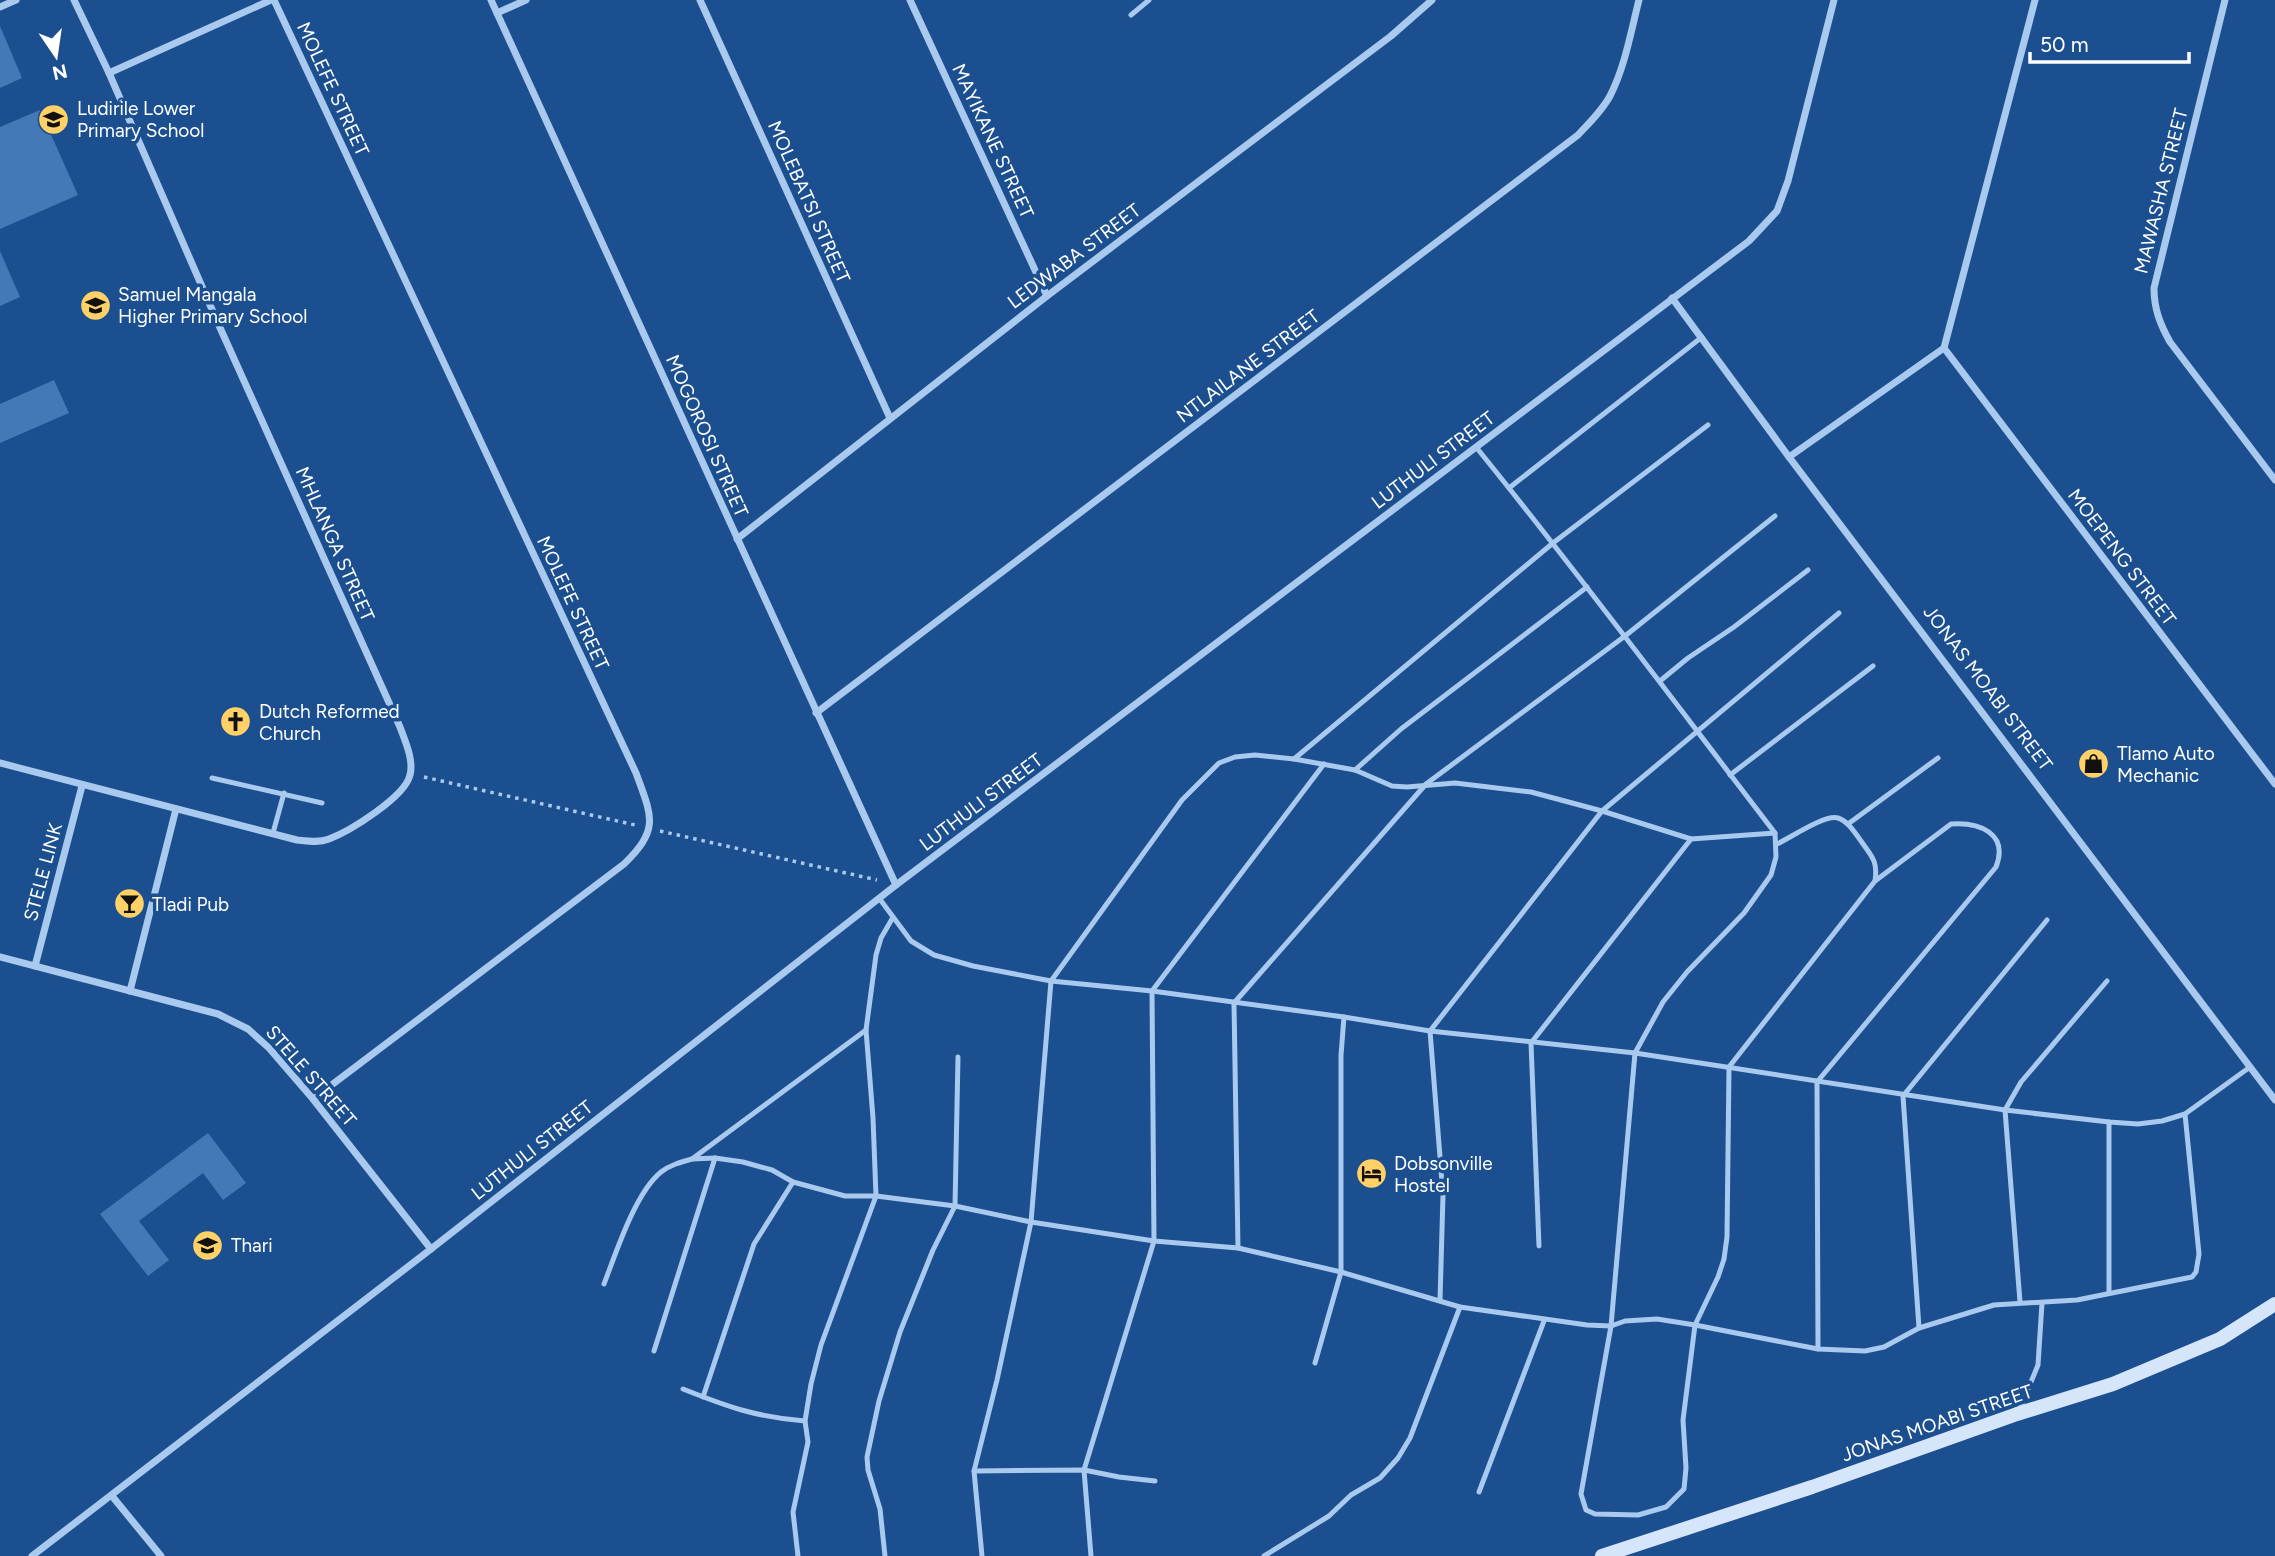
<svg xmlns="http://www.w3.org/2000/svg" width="2275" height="1556" font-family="Figtree,sans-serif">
  <rect width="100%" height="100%" fill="#1b4f8f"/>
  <g fill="#4478b7">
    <polygon points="0,26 22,78 0,88"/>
    <polygon points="40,110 78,195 0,229 0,127"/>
    <polygon points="0,251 20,297 0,306"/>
    <polygon points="54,380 69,413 0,443 0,404"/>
    <polygon points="208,1133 246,1183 223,1200 203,1173 139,1221 169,1260 148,1276 100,1214"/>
  </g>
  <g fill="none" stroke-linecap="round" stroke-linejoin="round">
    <g stroke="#a9c9ee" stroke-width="3.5" stroke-dasharray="3.5 5" stroke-linecap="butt">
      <polyline points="424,777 635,825"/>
      <polyline points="660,831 877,880"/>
    </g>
    <g stroke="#a9c9ee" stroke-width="5">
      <polyline points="1131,15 1149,0"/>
      <path d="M1476,447C1579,574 1676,704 1775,833L1776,857L1771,875L1744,913L1687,972L1663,1002L1635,1053L1611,1326L1581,1494L1586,1510L1595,1514L1638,1515L1666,1507L1684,1489L1686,1468L1683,1420L1695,1325L1718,1277L1724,1259L1727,1237L1729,1067L1875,881C1878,861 1872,857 1861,841C1855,833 1848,821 1838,818C1825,814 1790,838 1777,844"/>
      <polyline points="1509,488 1702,337"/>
      <polyline points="1660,681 1688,658 1734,627 1808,570"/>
      <polyline points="1294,759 1553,543 1708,425"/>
      <polyline points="1355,770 1401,729 1587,587"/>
      <polyline points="1730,775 1873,666"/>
      <polyline points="212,778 322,803"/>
      <polyline points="1848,824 1938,758"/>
      <polyline points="273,833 284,793"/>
      <polyline points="879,898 911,941 934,955 973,966 1051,981 1152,991 1344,1017 1430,1031 1635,1053 2005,1110 2109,1122 2138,1124 2162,1121 2185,1114 2250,1067"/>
      <polyline points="2109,1122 2109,1292"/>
      <polyline points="692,1159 715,1158 743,1162 772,1170 793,1182 845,1196 876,1196 955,1206 1031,1222 1154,1241 1238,1248 1341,1272 1460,1307 1587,1325 1611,1326 1625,1321 1657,1319 1695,1325 1818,1349 1865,1351 1884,1347 1919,1328 1994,1305 2077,1300 2192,1277 2196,1272 2199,1254 2185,1114"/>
      <polyline points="1539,1246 1531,1043 1691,839"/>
      <polyline points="1238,1248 1234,1003 1426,784 1625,636 1775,516"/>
      <path d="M604,1284C616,1253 635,1193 661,1172C670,1165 681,1162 692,1159L866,1030"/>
      <polyline points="1440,1300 1443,1195 1430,1031 1602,811 1839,613"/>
      <polyline points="2020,1302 2005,1110 2021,1082 2107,981"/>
      <polyline points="1919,1328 1903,1096 2047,920"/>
      <path d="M1818,1349L1817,1082L1996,867C2009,833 1979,822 1951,824L1875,881"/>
      <polyline points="654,1351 715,1158"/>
      <polyline points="1315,1363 1341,1272 1341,1055 1344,1017"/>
      <path d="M683,1389C728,1407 756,1417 805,1421"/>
      <polyline points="703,1397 754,1244 793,1182"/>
      <polyline points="2019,1411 2038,1365 2042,1303"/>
      <polyline points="974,1471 1084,1470 1119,1477 1155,1481"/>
      <polyline points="1479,1492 1544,1321"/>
      <polyline points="798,1556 793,1512 808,1442 805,1421 811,1384 821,1345 876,1196 873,1118 866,1030 876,955 881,938 892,919"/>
      <polyline points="885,1556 880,1509 868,1470 867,1457 879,1401 900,1332 933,1250 955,1206 958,1057"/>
      <polyline points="982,1556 974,1471 997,1380 1031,1222 1051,981 1182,800 1219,763 1235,757 1255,755 1294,759 1355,770 1392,786 1407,787 1455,783 1531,792 1602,811 1691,839 1775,833"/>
      <polyline points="1091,1556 1084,1470 1154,1241 1152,991 1324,764"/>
      <polyline points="1264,1556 1329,1516 1351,1495 1380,1478 1398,1458 1410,1438 1460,1307"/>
    </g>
    <g stroke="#a9c9ee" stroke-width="7">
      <path d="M274,0L636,773C652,817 660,829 624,864L313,1099"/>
      <polyline points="491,0 896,885"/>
      <polyline points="700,0 890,418"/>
      <polyline points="910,0 1047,296"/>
      <path d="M2225,0L2154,288C2154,309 2160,324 2170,342L2275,480"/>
      <polyline points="0,7 16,0"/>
      <polyline points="497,13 526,0"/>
      <polyline points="109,73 271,0"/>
      <polyline points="1672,298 1789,457 2275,1100"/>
      <polyline points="1944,348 2275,784"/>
      <polyline points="1789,457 1944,348 2035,0"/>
      <polyline points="737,539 1047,296 1391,36 1432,0"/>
      <path d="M816,713L1578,135C1589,123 1602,111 1610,96C1625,67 1631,31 1639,0"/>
      <path d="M0,763L297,840C308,841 319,843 329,839C350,831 405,797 410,775C414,760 405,741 400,727L217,321L109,73L74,0"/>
      <polyline points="0,957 218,1014 248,1029 269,1048 313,1099 431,1249"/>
      <polyline points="35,966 82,786"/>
      <polyline points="130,991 176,809"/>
      <polyline points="112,1496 161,1556"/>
      <polyline points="32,1556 431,1249 896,885 1749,241 1777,211 1788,181 1834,0"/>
    </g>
    <polyline stroke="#d6e6fa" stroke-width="14" points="1602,1556 1812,1487 2017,1414 2113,1384 2220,1339 2275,1304"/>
  </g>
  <defs>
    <symbol id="school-disc" viewBox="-11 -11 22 22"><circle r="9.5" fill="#ffd166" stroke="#1b4f8f"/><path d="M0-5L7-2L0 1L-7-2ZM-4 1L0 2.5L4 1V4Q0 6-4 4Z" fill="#111"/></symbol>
    <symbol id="church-disc" viewBox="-11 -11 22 22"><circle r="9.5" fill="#ffd166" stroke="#1b4f8f"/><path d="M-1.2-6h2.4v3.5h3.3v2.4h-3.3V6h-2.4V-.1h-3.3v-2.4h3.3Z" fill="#111"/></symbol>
    <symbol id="shop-disc" viewBox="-11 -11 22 22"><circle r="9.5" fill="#ffd166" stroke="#1b4f8f"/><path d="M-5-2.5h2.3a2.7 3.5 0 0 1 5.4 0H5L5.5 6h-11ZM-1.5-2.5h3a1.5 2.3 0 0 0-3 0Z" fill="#111"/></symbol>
    <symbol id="bar-disc" viewBox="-11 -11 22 22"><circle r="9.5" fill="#ffd166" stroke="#1b4f8f"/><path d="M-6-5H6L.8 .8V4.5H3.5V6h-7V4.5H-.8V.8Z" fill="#111"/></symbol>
    <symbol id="hotel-disc" viewBox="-11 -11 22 22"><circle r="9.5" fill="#ffd166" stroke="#1b4f8f"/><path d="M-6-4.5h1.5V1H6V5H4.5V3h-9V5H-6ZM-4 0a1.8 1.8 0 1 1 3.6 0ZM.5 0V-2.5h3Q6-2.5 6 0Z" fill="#111"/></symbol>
  </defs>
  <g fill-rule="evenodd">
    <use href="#school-disc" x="36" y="102" width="35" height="35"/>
    <use href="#school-disc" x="78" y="288" width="35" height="35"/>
    <use href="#church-disc" x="218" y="704" width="35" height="35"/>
    <use href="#shop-disc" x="2076" y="746" width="35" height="35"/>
    <use href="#bar-disc" x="112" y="886" width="35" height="35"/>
    <use href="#hotel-disc" x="1354" y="1156" width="35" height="35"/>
    <use href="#school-disc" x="190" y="1228" width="35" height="35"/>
  </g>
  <g text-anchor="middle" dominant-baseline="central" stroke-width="7" stroke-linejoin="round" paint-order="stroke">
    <g font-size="19" fill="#fff" stroke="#1b4f8f">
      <text transform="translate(333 89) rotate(65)">MOLEFE STREET</text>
      <text transform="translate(993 141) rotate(65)">MAYIKANE STREET</text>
      <text transform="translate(2161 191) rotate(-76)">MAWASHA STREET</text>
      <text transform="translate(809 202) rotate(66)">MOLEBATSI STREET</text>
      <text transform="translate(1074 256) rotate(-37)">LEDWABA STREET</text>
      <text transform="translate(1248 366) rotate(-37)">NTLAILANE STREET</text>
      <text transform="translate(707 436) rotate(66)">MOGOROSI STREET</text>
      <text transform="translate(1433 460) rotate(-37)">LUTHULI STREET</text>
      <text transform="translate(335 544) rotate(66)">MHLANGA STREET</text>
      <text transform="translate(2122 557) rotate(53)">MOEPENG STREET</text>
      <text transform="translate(573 603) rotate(65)">MOLEFE STREET</text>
      <text transform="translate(1988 688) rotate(53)">JONAS MOABI STREET</text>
      <text transform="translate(981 802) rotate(-37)">LUTHULI STREET</text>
      <text transform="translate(43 872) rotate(-75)">STELE LINK</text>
      <text transform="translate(311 1076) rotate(49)">STELE STREET</text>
      <text transform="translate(532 1150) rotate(-38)">LUTHULI STREET</text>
      <text transform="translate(1937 1423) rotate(-19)">JONAS MOABI STREET</text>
    </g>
    <g font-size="19" fill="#fff" stroke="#1b4f8f" text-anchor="start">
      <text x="77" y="108">Ludirile Lower<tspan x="77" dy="22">Primary School</tspan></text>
      <text x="118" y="294">Samuel Mangala<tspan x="118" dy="22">Higher Primary School</tspan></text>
      <text x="259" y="711">Dutch Reformed<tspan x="259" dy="22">Church</tspan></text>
      <text x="2117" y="753">Tlamo Auto<tspan x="2117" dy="22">Mechanic</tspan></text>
      <text x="152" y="904">Tladi Pub</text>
      <text x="1394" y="1163">Dobsonville<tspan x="1394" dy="22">Hostel</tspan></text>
      <text x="231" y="1245">Thari</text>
    </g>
  </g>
  <g transform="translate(56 56) rotate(167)" stroke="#1b4f8f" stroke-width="5" paint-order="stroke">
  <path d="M0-5L12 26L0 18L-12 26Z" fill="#ffffff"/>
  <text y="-10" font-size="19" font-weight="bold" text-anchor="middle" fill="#ffffff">N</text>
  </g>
  <path d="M2030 52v10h159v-10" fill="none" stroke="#ffffff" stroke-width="3.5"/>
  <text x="2040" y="52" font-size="21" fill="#ffffff" stroke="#1b4f8f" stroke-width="5" paint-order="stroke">50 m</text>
</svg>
